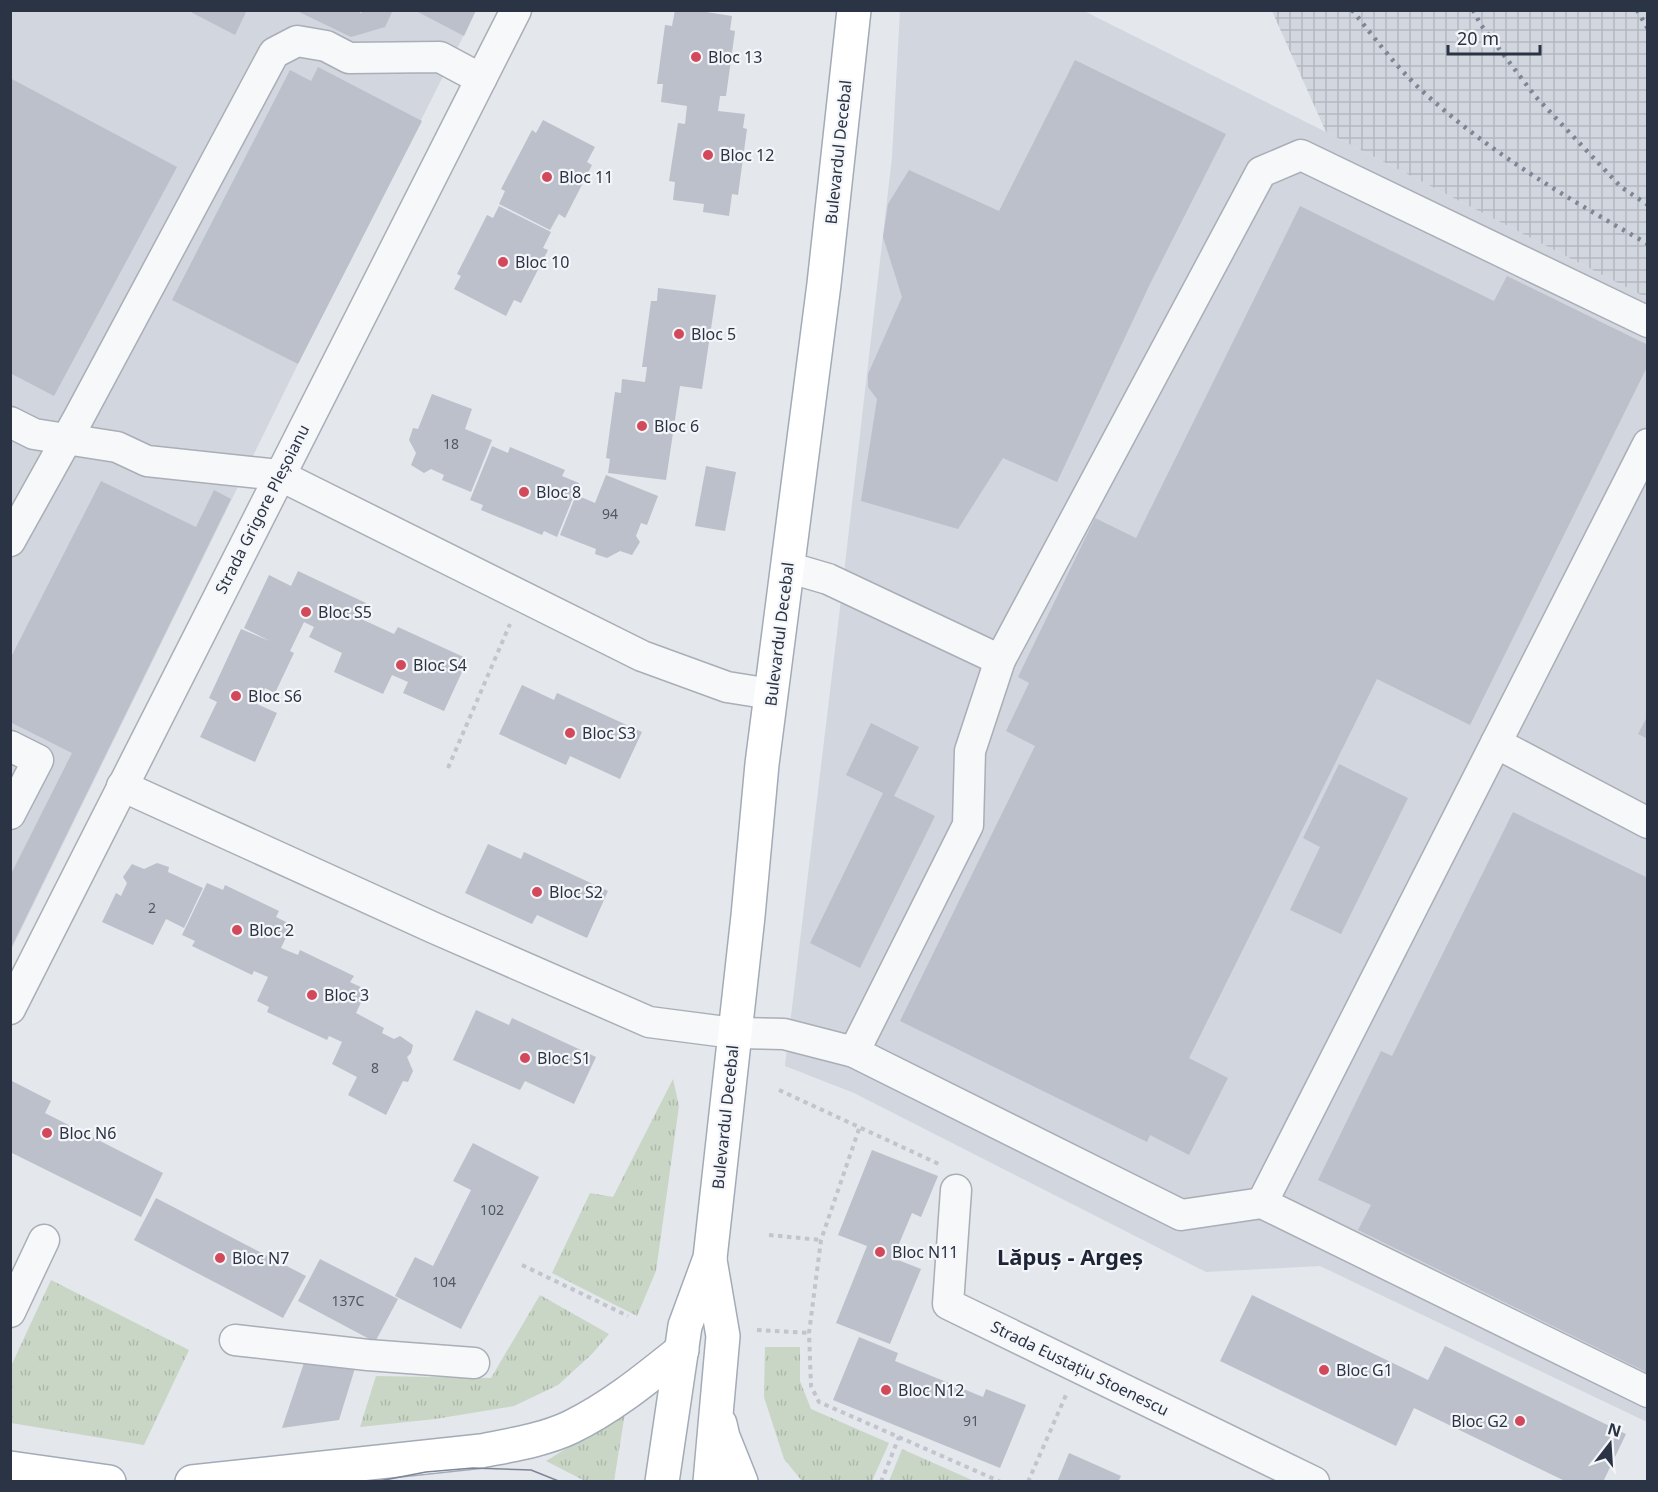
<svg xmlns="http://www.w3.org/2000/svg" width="1658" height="1492" font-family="'Noto Sans',sans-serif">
  <defs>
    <pattern id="industrial-grid" width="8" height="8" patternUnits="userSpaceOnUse" patternTransform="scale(1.5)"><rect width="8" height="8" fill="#d2d6de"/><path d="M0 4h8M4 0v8" fill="none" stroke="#b4b8c0"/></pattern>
    <pattern id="grass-tufts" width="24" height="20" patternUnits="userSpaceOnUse" patternTransform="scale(1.5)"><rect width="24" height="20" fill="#c9d6c5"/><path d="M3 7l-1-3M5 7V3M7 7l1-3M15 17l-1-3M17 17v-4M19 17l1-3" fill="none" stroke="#adb8ab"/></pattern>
  </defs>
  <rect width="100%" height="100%" fill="#e4e7ec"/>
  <g fill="#d2d6de">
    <polygon points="355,10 361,13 362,10 476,11 298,364 11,950 11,11"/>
    <polygon points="900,11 1084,11 1326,132 1647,298 1647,1422 1320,1266 1206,1272 854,1093 785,1066 840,608 892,157"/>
  </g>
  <polygon fill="url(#industrial-grid)" points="1272,11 1647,11 1647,298 1326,132"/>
  <g fill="url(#grass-tufts)">
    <polygon points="673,1079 679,1106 656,1271 637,1316 552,1273 590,1193 613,1197"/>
    <polygon points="51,1280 189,1350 144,1445 11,1423 11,1366"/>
    <polygon points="540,1295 609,1334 592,1354 558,1385 514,1406 435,1419 360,1427 376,1376 491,1378"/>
    <polygon points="765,1347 800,1347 800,1381 811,1409 889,1443 872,1481 802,1481 784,1459 764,1397"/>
    <polygon points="626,1407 614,1481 585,1481 546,1461 585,1437"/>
    <polygon points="902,1449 974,1481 889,1481"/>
  </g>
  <g fill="#bbc0ca">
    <polygon points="187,10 247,10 235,35"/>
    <polygon points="295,10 355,10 361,13 362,10 393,10 385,27 351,37"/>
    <polygon points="414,10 476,10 464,36"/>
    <polygon points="675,10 693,10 732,16 730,30 735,31 726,96 720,96 718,111 745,114 743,128 747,129 738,195 732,194 729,216 703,212 704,204 673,200 675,182 669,181 678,123 685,124 687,106 661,102 663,84 657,84 665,25 672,26"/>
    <polygon points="1075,60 1226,134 1150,284 1057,482 1003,458 958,529 861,501 877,399 868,387 868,374 902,297 883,237 888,204 909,170 999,211"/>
    <polygon points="318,67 422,121 298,364 172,300 290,70 311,81"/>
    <polygon points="10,78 177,167 54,396 10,373"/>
    <polygon points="543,120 595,147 587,162 592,165 565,218 559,214 550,230 499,204 505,191 501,189 532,130 536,133"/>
    <polygon points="499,206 551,232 543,248 548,250 521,303 514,300 506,316 454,289 461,276 457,274 487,215 493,218"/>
    <polygon points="1300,206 1494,301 1507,276 1648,345 1648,365 1470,725 1377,679 1189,1058 1228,1078 1189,1155 1150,1135 1147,1142 900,1021 1035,746 1006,731 1029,683 1018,677 1095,518 1136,538"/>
    <polygon points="658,288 716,295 702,389 680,386 666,480 608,473 610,459 606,458 615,392 621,393 622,379 645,382 647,367 642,367 651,301 657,301"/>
    <polygon points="432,394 472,409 465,429 492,440 471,492 442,480 444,475 431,469 424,473 411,465 416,453 409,440 413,428 418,429"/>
    <polygon points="492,446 508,453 510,447 565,470 562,476 579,483 557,537 544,531 542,535 481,510 483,505 470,500"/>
    <polygon points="706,466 736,472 725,531 695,526"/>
    <polygon points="606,475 658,496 647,525 641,523 636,536 640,542 632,555 620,551 607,558 595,554 596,549 560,535 576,495 595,503"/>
    <polygon points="101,481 196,527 214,490 231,499 10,950 10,876 72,753 10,722 10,659"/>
    <polygon points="298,571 366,603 359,618 394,634 398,627 468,659 444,711 403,693 408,682 392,675 383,694 334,672 342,653 309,637 314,627 304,622 290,651 294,653 275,693 265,688 257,704 277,713 255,762 200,737 217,702 209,698 241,629 270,641 244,628 269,575 291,586"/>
    <polygon points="522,685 554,700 557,693 642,732 620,779 570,756 566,765 499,734"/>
    <polygon points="1648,715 1648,739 1638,734"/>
    <polygon points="871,723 919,747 894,796 935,816 860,968 810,943 883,793 846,775"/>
    <polygon points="1339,764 1408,798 1341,934 1290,910 1320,847 1303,838"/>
    <polygon points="1513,812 1648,878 1648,1373 1358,1230 1371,1205 1318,1180 1381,1051 1392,1056"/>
    <polygon points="488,844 521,859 524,852 608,891 587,938 537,915 532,924 465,893"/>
    <polygon points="157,863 169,867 168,872 203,888 184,928 166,919 153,945 102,922 116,893 121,896 127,883 123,877 132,864 144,869"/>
    <polygon points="207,883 223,890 225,885 279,911 276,917 292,925 281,948 298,955 300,950 354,976 350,982 367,990 356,1013 384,1028 382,1033 394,1039 400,1036 413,1045 411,1053 407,1057 413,1071 408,1082 403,1081 386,1115 348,1095 357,1077 332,1064 342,1042 329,1036 327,1040 267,1012 269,1007 257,1001 268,977 254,971 252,975 192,946 195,941 182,935"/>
    <polygon points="476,1010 509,1025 512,1018 596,1057 574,1104 525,1081 520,1090 453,1060"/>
    <polygon points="12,1081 51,1101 45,1113 163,1173 141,1217 10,1152"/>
    <polygon points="473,1143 539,1177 461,1329 395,1296 415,1257 433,1266 471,1190 453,1181"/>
    <polygon points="872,1150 938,1176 921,1217 912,1213 893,1258 921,1269 890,1344 836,1323 867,1246 838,1235"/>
    <polygon points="156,1198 306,1276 283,1318 134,1240"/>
    <polygon points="320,1259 398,1299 375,1342 298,1301"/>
    <polygon points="1252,1295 1428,1380 1445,1346 1626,1434 1603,1482 1567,1482 1414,1408 1396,1446 1220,1361"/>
    <polygon points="859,1337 898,1353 895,1361 983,1397 986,1389 1026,1405 1000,1468 833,1400"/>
    <polygon points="308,1351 356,1365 339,1420 282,1428"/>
    <polygon points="1069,1453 1121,1476 1118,1482 1057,1482"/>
  </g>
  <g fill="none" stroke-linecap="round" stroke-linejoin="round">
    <defs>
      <g id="minor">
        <polyline points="10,422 34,434 117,447 147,461 279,475 642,656 727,687 771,694"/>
        <polyline points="10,541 79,417 274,53 297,41 326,46 349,58 440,57 481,79"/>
        <polyline points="787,567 828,579 1000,660"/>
        <polyline points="1496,743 1648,823"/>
        <polyline points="10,746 38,760 10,814"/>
        <polyline points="122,786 434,928 649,1022 734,1033 784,1034 854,1052 1181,1215 1262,1203 1648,1392"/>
        <polyline points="10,1009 516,10"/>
        <polyline points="854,1052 968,825 970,751 1000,660 1261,172 1301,155 1648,322"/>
        <polyline points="956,1190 948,1304 1314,1482"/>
        <polyline points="1262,1203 1648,444"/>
        <polyline points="10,1312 44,1240"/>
        <polyline points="235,1340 368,1355 474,1363"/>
      </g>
      <g id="major">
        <polyline points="720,1424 723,1437 741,1482"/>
        <polyline points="10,1468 109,1482"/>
        <path d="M192,1482L481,1451C511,1445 544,1440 571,1427C612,1407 647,1378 682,1350"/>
        <polyline points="662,1482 685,1326 710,1258 748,916 762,764 824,284 854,10"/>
        <polyline points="710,1482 723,1336 710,1260"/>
      </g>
    </defs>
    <use href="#minor" stroke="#a9aeb7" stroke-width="33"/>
    <use href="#major" stroke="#a3abb8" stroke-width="36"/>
    <g stroke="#c2c5cb" stroke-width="4" stroke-dasharray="4.5 4.5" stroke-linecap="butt">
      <polyline points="448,768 510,624"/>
      <polyline points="779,1090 941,1165"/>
      <polyline points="859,1129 821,1240 809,1333 811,1386 819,1402 1001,1482"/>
      <polyline points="769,1235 821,1240"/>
      <polyline points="522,1265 628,1316"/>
      <polyline points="757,1330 809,1333"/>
      <polyline points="881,1482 899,1437"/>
      <polyline points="1028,1482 1066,1395"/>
    </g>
    <use href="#minor" stroke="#f7f8fa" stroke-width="30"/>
    <use href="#major" stroke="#fff" stroke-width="33"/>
    <polyline stroke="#7d8696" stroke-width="1.5" points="374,1482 426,1472 473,1468 531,1470 561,1482"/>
    <g stroke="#7d8696" stroke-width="4.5" stroke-dasharray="3 6" stroke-linecap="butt">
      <path d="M1352,10C1373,36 1394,64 1418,87C1486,151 1567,198 1648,244"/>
      <polyline points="1473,10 1481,25 1535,96 1621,187 1648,205"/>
      <polyline points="1637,10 1648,29"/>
    </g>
  </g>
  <g fill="#d1495b" stroke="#f4f6f9" stroke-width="2">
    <circle cx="696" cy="57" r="6"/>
    <circle cx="708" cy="155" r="6"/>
    <circle cx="547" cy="177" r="6"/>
    <circle cx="503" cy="262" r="6"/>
    <circle cx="679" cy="334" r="6"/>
    <circle cx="642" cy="426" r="6"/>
    <circle cx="524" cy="492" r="6"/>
    <circle cx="306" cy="612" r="6"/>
    <circle cx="401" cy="665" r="6"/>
    <circle cx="236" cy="696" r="6"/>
    <circle cx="570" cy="733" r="6"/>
    <circle cx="537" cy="892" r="6"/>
    <circle cx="237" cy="930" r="6"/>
    <circle cx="312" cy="995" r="6"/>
    <circle cx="525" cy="1058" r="6"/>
    <circle cx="47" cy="1133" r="6"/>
    <circle cx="880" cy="1252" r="6"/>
    <circle cx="220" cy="1258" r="6"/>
    <circle cx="1324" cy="1370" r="6"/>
    <circle cx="886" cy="1390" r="6"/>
    <circle cx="1520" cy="1421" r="6"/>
  </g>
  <g text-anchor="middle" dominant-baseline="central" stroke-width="4.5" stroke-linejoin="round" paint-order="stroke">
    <g font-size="14" fill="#4f5766">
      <text x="451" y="443">18</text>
      <text x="610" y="513">94</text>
      <text x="152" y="907">2</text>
      <text x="375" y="1067">8</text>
      <text x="492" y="1209">102</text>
      <text x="444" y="1281">104</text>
      <text x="348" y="1300">137C</text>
      <text x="971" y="1420">91</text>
    </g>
    <g font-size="16" fill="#2b3445" stroke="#f4f6f9" text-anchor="start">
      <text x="708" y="57">Bloc 13</text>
      <text x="720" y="155">Bloc 12</text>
      <text x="559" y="177">Bloc 11</text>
      <text x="515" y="262">Bloc 10</text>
      <text x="691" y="334">Bloc 5</text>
      <text x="654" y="426">Bloc 6</text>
      <text x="536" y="492">Bloc 8</text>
      <text x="318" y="612">Bloc S5</text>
      <text x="413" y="665">Bloc S4</text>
      <text x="248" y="696">Bloc S6</text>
      <text x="582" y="733">Bloc S3</text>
      <text x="549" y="892">Bloc S2</text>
      <text x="249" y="930">Bloc 2</text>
      <text x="324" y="995">Bloc 3</text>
      <text x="537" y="1058">Bloc S1</text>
      <text x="59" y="1133">Bloc N6</text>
      <text x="892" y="1252">Bloc N11</text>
      <text x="232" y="1258">Bloc N7</text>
      <text x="1336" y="1370">Bloc G1</text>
      <text x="898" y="1390">Bloc N12</text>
      <text x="1508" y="1421" text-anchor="end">Bloc G2</text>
    </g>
    <g font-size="16" fill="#2b3445" stroke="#f4f6f9">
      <text transform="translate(838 152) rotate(-84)">Bulevardul Decebal</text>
      <text transform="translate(262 509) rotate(-63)">Strada Grigore Pleșoianu</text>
      <text transform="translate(779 634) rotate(-83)">Bulevardul Decebal</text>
      <text transform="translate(725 1117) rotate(-84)">Bulevardul Decebal</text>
      <text transform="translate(1080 1368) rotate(26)">Strada Eustațiu Stoenescu</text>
    </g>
    <g font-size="22" font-weight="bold" fill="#1d2536" stroke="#f4f6f9">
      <text x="1070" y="1256">Lăpuș - Argeș</text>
    </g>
  </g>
  <rect width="1658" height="1492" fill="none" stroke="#2b3445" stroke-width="24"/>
  <g transform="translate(1610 1444) rotate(17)" stroke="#f4f6f9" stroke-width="4.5" paint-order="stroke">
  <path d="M0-4.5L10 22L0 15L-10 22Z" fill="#2b3445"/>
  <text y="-9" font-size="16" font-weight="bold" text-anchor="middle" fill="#2b3445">N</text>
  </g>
  <path d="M1448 45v9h92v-9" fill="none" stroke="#2b3445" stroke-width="3"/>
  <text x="1457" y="45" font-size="18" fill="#2b3445" stroke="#f4f6f9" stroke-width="4.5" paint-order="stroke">20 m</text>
</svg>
